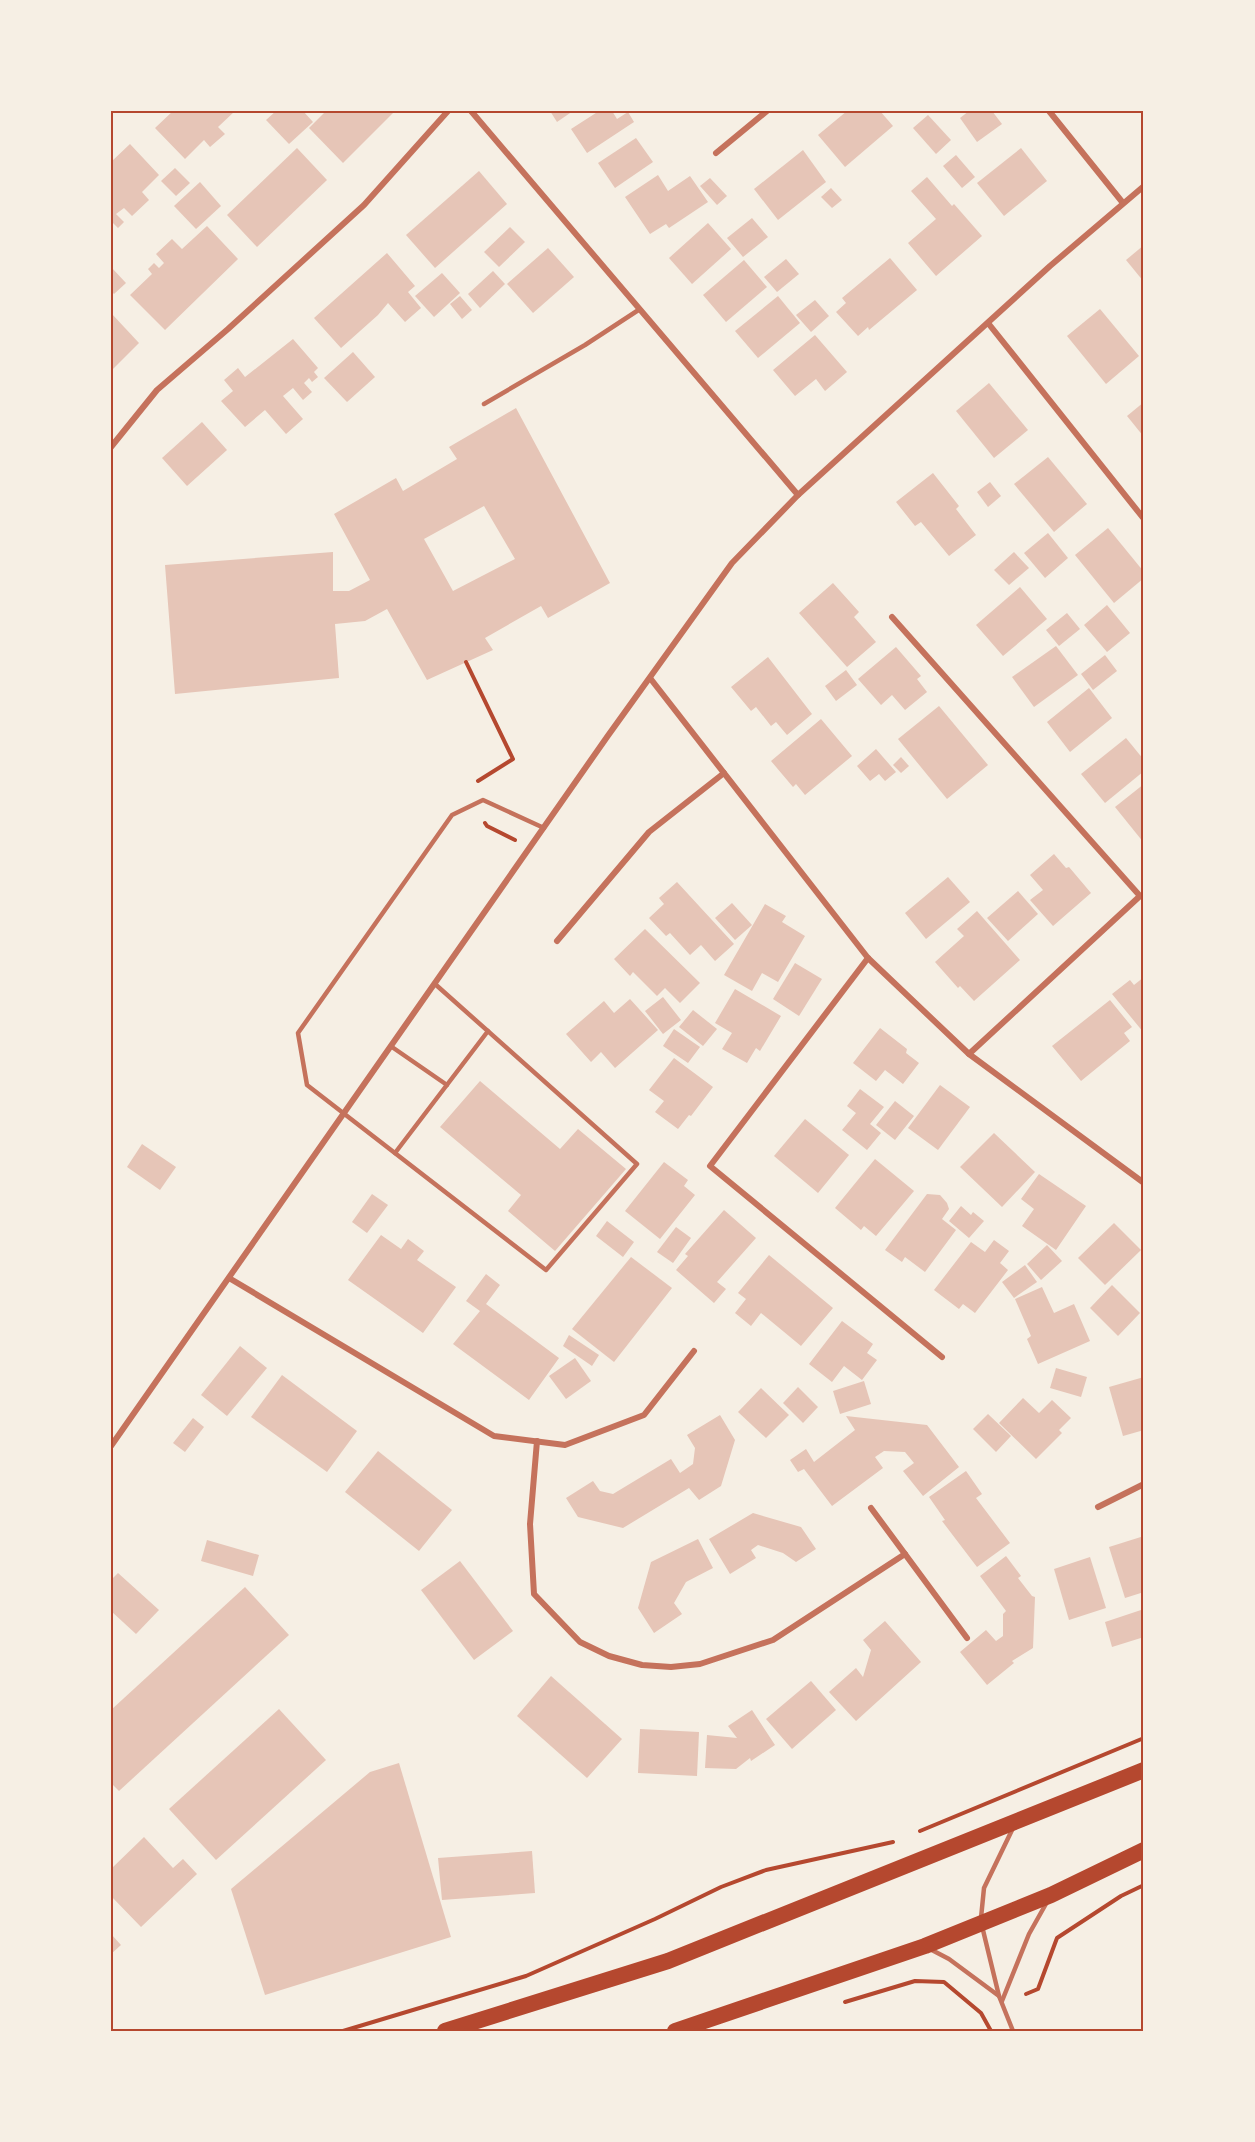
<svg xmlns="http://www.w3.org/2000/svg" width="1255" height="2142" font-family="'Archivo Narrow',sans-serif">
  <rect width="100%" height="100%" fill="#f6efe4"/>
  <g fill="#e6c5b7" fill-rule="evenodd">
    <polygon points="173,111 235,111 218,127 225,134 210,147 204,140 185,159 155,128"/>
    <polygon points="276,111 303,111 313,122 289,144 266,120"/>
    <polygon points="326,111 395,111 343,163 309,128"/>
    <polygon points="550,111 573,111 557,122"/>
    <polygon points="599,111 612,111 617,119 628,112 634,122 587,153 571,129"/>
    <polygon points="847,111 880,111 893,126 845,167 818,135"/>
    <polygon points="969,111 992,111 1002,124 977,142 960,118"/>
    <polygon points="928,115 951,140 936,154 913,128"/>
    <polygon points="636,138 653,162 615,188 598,163"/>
    <polygon points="130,144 159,175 142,192 149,200 132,216 124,208 116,214 124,222 118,228 111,221 111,162"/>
    <polygon points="297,148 327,180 257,247 227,215"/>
    <polygon points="1021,148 1047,181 1004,216 977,183"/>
    <polygon points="803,150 826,182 778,220 754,189"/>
    <polygon points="956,155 975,177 962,188 943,166"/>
    <polygon points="175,168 190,183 176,196 161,181"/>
    <polygon points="479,171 507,204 435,268 406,235"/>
    <polygon points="658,175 668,191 690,176 708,202 669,228 666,224 650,234 625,197"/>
    <polygon points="927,177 952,206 954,204 982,236 936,276 908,243 936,219 911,191"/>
    <polygon points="710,178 727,196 717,205 700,186"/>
    <polygon points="200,182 221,206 196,229 174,206"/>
    <polygon points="831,188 842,200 832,208 821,197"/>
    <polygon points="752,218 768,237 743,257 727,238"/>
    <polygon points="708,223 731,249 692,284 669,258"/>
    <polygon points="207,226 238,259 165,330 130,295 152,274 148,269 154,263 159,268 164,263 156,254 172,239 182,249"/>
    <polygon points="510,227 525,242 499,267 484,252"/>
    <polygon points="1144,245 1144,282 1126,260"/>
    <polygon points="548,248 574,277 533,313 507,284"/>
    <polygon points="387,253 415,286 408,292 421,308 405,322 388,303 378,315 341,348 314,318"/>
    <polygon points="890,258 917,290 869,330 868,327 858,336 836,312 846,303 842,298"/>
    <polygon points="786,259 799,274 777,292 764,277"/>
    <polygon points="744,260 767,287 726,322 703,295"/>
    <polygon points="111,267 126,283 114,294 111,291"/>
    <polygon points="493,271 505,284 480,308 468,294"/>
    <polygon points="442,273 460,293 434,317 415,296"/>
    <polygon points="460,296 472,310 462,319 450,304"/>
    <polygon points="778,296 800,323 758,358 735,331"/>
    <polygon points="815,300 829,316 811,332 796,315"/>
    <polygon points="1100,309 1139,356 1106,384 1067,336"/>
    <polygon points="111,313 139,343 111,371"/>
    <polygon points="815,335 847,372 825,391 816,379 795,396 773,370"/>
    <polygon points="293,339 318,368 314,372 318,377 312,382 309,378 304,383 312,392 303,400 293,388 283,396 303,419 286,434 265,410 245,427 221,401 233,391 224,380 238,368 245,377"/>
    <polygon points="353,352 375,377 347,402 324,378"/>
    <polygon points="989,383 1028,430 994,458 956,411"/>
    <polygon points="1144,402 1144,437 1127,416"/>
    <path d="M516,408L610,583L548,618L541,606L485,638L493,650L427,680L387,609L365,621L335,624L339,678L175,694L165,565L333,552V591H349L370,580L334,514L396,478L403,491L457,459L449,447ZM484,506L515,559L453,591L424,539Z"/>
    <polygon points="202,422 227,450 187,486 162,458"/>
    <polygon points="1048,457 1087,504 1054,532 1014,484"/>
    <polygon points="933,473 959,506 956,509 976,535 949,556 921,522 915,526 896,502"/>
    <polygon points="990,482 1001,496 988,507 977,492"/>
    <polygon points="1108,528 1144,572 1144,578 1114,603 1075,555"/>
    <polygon points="1048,533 1068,558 1045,578 1024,553"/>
    <polygon points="1014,552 1029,568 1009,585 994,570"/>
    <polygon points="833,583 859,612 854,617 876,642 847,667 799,613"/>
    <polygon points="1020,587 1047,619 1003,656 976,625"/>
    <polygon points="1107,605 1130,633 1107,652 1084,625"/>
    <polygon points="1067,613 1080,629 1059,646 1046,630"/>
    <polygon points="1056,646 1078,675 1034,707 1012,677"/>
    <polygon points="896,647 921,676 917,679 927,692 905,710 892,695 881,705 858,679"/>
    <polygon points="1105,655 1117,671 1093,690 1081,674"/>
    <polygon points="768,657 812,714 787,735 776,722 771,726 756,707 751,711 731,687"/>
    <polygon points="846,670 857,685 836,701 825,686"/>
    <polygon points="1089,688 1112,718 1070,752 1047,722"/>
    <polygon points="939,706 988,765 947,799 898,739"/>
    <polygon points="821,719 852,756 805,795 796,784 793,787 771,761"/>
    <polygon points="1126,738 1144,760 1144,771 1105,803 1081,774"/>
    <polygon points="876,749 896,772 885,781 879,774 870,781 857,766"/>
    <polygon points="901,757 909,766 901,773 893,765"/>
    <polygon points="1144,784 1144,843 1115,807"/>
    <polygon points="1054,854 1066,868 1069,867 1091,893 1053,926 1030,900 1043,890 1030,875"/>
    <polygon points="948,877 970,902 926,939 905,913"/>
    <polygon points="677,882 734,944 715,961 701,945 690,955 670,933 666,936 649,918 664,904 659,898"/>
    <polygon points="1018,891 1038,914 1008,941 987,918"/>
    <polygon points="732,903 752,925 735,940 715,918"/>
    <polygon points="765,904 786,916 782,922 805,936 778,982 762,973 752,991 724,975"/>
    <polygon points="977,911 1020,960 974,1001 960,986 958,988 935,962 964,936 957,929"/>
    <polygon points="645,929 700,983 680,1003 665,988 657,996 633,972 630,976 614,959"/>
    <polygon points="795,963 822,979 799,1016 773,999"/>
    <polygon points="1144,977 1144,1033 1112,994 1130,980 1134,985"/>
    <polygon points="735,989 781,1016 760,1051 756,1048 747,1063 722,1049 732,1033 715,1023"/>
    <polygon points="663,997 681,1020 663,1034 645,1011"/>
    <polygon points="630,999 658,1030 615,1068 601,1052 591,1062 566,1034 604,1001 614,1013"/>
    <polygon points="1110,1000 1132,1027 1124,1033 1130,1041 1081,1081 1052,1046"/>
    <polygon points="693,1010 717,1029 703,1046 679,1027"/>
    <polygon points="880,1028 907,1049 906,1053 919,1063 903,1084 885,1070 876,1081 853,1063"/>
    <polygon points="674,1029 700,1047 688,1063 663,1046"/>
    <polygon points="674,1058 713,1087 691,1116 689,1115 678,1129 655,1112 664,1101 649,1090"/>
    <polygon points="480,1081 560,1149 578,1129 626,1169 555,1251 508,1211 521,1195 440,1127"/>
    <polygon points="940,1085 970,1107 938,1150 908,1128"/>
    <polygon points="860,1089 884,1107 870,1124 881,1133 867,1150 842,1130 856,1113 847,1106"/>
    <polygon points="895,1101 914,1116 895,1140 876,1125"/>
    <polygon points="805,1119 849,1155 818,1193 774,1156"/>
    <polygon points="994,1133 1035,1172 1002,1207 960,1167"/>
    <polygon points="142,1144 176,1167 160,1190 127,1167"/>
    <polygon points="875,1159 914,1191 876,1236 864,1226 861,1230 835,1208"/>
    <polygon points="664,1162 688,1180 684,1186 695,1195 660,1239 625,1211"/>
    <polygon points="1039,1174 1086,1206 1056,1250 1022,1226 1034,1209 1021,1199"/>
    <polygon points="372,1194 388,1205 367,1233 352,1222"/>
    <polygon points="927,1194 940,1195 947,1203 949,1209 942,1219 956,1230 925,1272 905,1257 902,1262 885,1250"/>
    <polygon points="961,1206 971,1215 973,1212 984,1221 969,1238 949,1221"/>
    <polygon points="724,1210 756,1238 717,1282 726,1289 714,1303 676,1270 688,1256 685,1254"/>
    <polygon points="607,1221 634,1242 623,1257 596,1236"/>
    <polygon points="1114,1223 1141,1250 1105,1285 1078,1258"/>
    <polygon points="676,1227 691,1238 673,1263 657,1252"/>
    <polygon points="381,1235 401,1249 408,1239 424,1251 417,1260 456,1287 423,1333 348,1280"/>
    <polygon points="994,1240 1009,1251 1000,1263 1008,1270 975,1313 963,1304 959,1309 934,1290 971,1242 985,1252"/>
    <polygon points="1047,1245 1062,1261 1041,1280 1027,1264"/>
    <polygon points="769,1255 833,1308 801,1346 761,1313 751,1326 735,1313 746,1299 738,1293"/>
    <polygon points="631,1257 672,1288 614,1362 572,1329"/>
    <polygon points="1025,1265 1037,1282 1014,1298 1002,1282"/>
    <polygon points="486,1274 500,1285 486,1304 559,1358 529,1400 453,1344 480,1311 466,1301"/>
    <polygon points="1112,1285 1140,1313 1118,1336 1090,1308"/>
    <polygon points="1042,1287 1054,1313 1074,1304 1090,1341 1038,1364 1027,1339 1031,1336 1015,1299"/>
    <polygon points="842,1321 873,1344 867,1353 877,1360 862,1380 844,1366 832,1382 809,1364"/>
    <polygon points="569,1335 599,1355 592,1366 563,1346"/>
    <polygon points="240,1346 267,1368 227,1416 201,1395"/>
    <polygon points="575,1358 591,1381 566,1399 549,1376"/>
    <polygon points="1056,1368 1087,1377 1081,1397 1050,1388"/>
    <polygon points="282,1375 357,1431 327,1472 251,1417"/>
    <polygon points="1144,1377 1144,1430 1123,1436 1109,1387"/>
    <polygon points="864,1381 871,1404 840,1414 833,1391"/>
    <polygon points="798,1387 818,1407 803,1423 783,1403"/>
    <polygon points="761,1388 789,1415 766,1438 738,1412"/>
    <polygon points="1023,1398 1039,1413 1052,1400 1071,1418 1059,1430 1062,1433 1036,1459 999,1423"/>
    <polygon points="988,1414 1011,1436 996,1452 973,1429"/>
    <polygon points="720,1415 735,1440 721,1486 699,1500 689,1488 623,1528 578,1517 566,1498 593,1481 600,1491 613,1494 671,1459 680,1473 693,1464 695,1448 687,1435"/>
    <polygon points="846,1416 927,1425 959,1467 923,1496 903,1471 914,1463 905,1452 884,1451 875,1457 883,1468 832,1506 804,1469 798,1472 790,1460 806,1449 814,1462 855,1430"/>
    <polygon points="193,1418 204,1427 185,1452 173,1443"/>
    <polygon points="378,1451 452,1510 419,1551 345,1492"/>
    <polygon points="966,1471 982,1494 976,1498 1010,1543 977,1567 942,1521 945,1520 929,1497"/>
    <polygon points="753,1513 801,1527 816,1549 796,1562 783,1553 758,1545 751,1550 756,1558 730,1574 709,1539"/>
    <polygon points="1144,1536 1144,1592 1125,1598 1109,1547"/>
    <polygon points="698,1539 713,1568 686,1582 674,1603 682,1614 654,1633 638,1608 651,1562"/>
    <polygon points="207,1540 259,1555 253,1576 201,1561"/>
    <polygon points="1006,1556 1021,1576 1018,1578 1032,1596 1035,1597 1033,1648 1012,1661 1014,1663 987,1685 960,1652 986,1630 996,1641 1003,1636 1003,1614 1006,1611 980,1576"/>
    <polygon points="1090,1557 1106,1608 1069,1620 1054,1569"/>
    <polygon points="460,1561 513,1631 474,1660 421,1590"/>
    <polygon points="118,1573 159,1610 136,1634 111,1611 111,1580"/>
    <polygon points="245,1587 289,1635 119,1791 111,1783 111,1710"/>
    <polygon points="1144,1609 1144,1637 1112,1647 1105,1622"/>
    <polygon points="885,1621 921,1662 856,1721 829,1692 856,1668 863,1677 871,1650 863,1640"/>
    <polygon points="551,1676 622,1739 587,1778 517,1716"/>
    <polygon points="811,1681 836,1710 792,1749 766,1719"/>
    <polygon points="279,1709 326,1760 216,1860 169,1809"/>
    <polygon points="752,1710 775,1745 751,1761 750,1758 736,1769 705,1768 707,1735 737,1738 728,1726"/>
    <polygon points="640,1729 699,1732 697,1776 638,1773"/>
    <polygon points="399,1763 451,1937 265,1995 231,1889 370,1772"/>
    <polygon points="144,1837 173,1868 183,1859 197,1874 141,1927 111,1896 111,1869"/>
    <polygon points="532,1851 535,1893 442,1900 438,1858"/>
    <polygon points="111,1934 121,1945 111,1954"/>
  </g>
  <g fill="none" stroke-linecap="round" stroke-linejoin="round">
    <g stroke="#b5482f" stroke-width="4">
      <polyline points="466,662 513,759 478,781"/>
      <polyline points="485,823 487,826 515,840"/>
      <polyline points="920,1831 1144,1738"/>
      <polyline points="1026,1994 1038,1989 1057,1938 1121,1896 1144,1885"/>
      <polyline points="845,2002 915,1981 944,1982 981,2013 991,2031"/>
      <polyline points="343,2031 526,1976 655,1919 721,1887 766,1870 893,1842"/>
    </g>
    <g stroke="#c5725c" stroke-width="4.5">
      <polyline points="484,404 585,345 640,309"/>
      <polyline points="435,984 637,1164 546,1270 307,1085 298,1033 452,815 483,800 544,828"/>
      <polyline points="392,1047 447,1085"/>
      <polyline points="395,1153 488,1031"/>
      <polyline points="981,1918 984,1888 1013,1828"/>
      <polyline points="982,1926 999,1996"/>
      <polyline points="928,1948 949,1959 999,1996 1013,2031"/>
      <polyline points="1002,2001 1029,1934 1047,1902"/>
    </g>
    <g stroke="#c5725c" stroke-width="6">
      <polyline points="471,111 798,495"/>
      <polyline points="1049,111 1123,203"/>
      <polyline points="716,153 767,111"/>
      <polyline points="988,323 1144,519"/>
      <polyline points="111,447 157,390 228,329 364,205 448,111"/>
      <polyline points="892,617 1140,896 969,1054"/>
      <polyline points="650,678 868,958 969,1054 1144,1183"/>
      <polyline points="557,941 649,832 724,773"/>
      <polyline points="868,958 710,1166 942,1357"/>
      <polyline points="229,1278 494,1436 565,1445 644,1415 694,1351"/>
      <polyline points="537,1441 530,1524 534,1594 580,1642 609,1656 642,1665 671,1667 700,1664 773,1640 905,1554"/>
      <polyline points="111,1446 607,737 732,563 798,495 1050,266 1144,186"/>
      <polyline points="1098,1507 1144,1484"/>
      <polyline points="871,1508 967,1638"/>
    </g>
    <g stroke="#b5482f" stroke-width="16">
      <polyline points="445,2031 668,1961 1144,1770"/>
      <polyline points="675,2031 925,1946 1051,1895 1144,1850"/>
    </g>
  </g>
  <rect width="1255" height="2142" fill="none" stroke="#f6efe4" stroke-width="225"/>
  <rect x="112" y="112" width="1030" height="1918" fill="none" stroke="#b5482f" stroke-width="2"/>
</svg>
